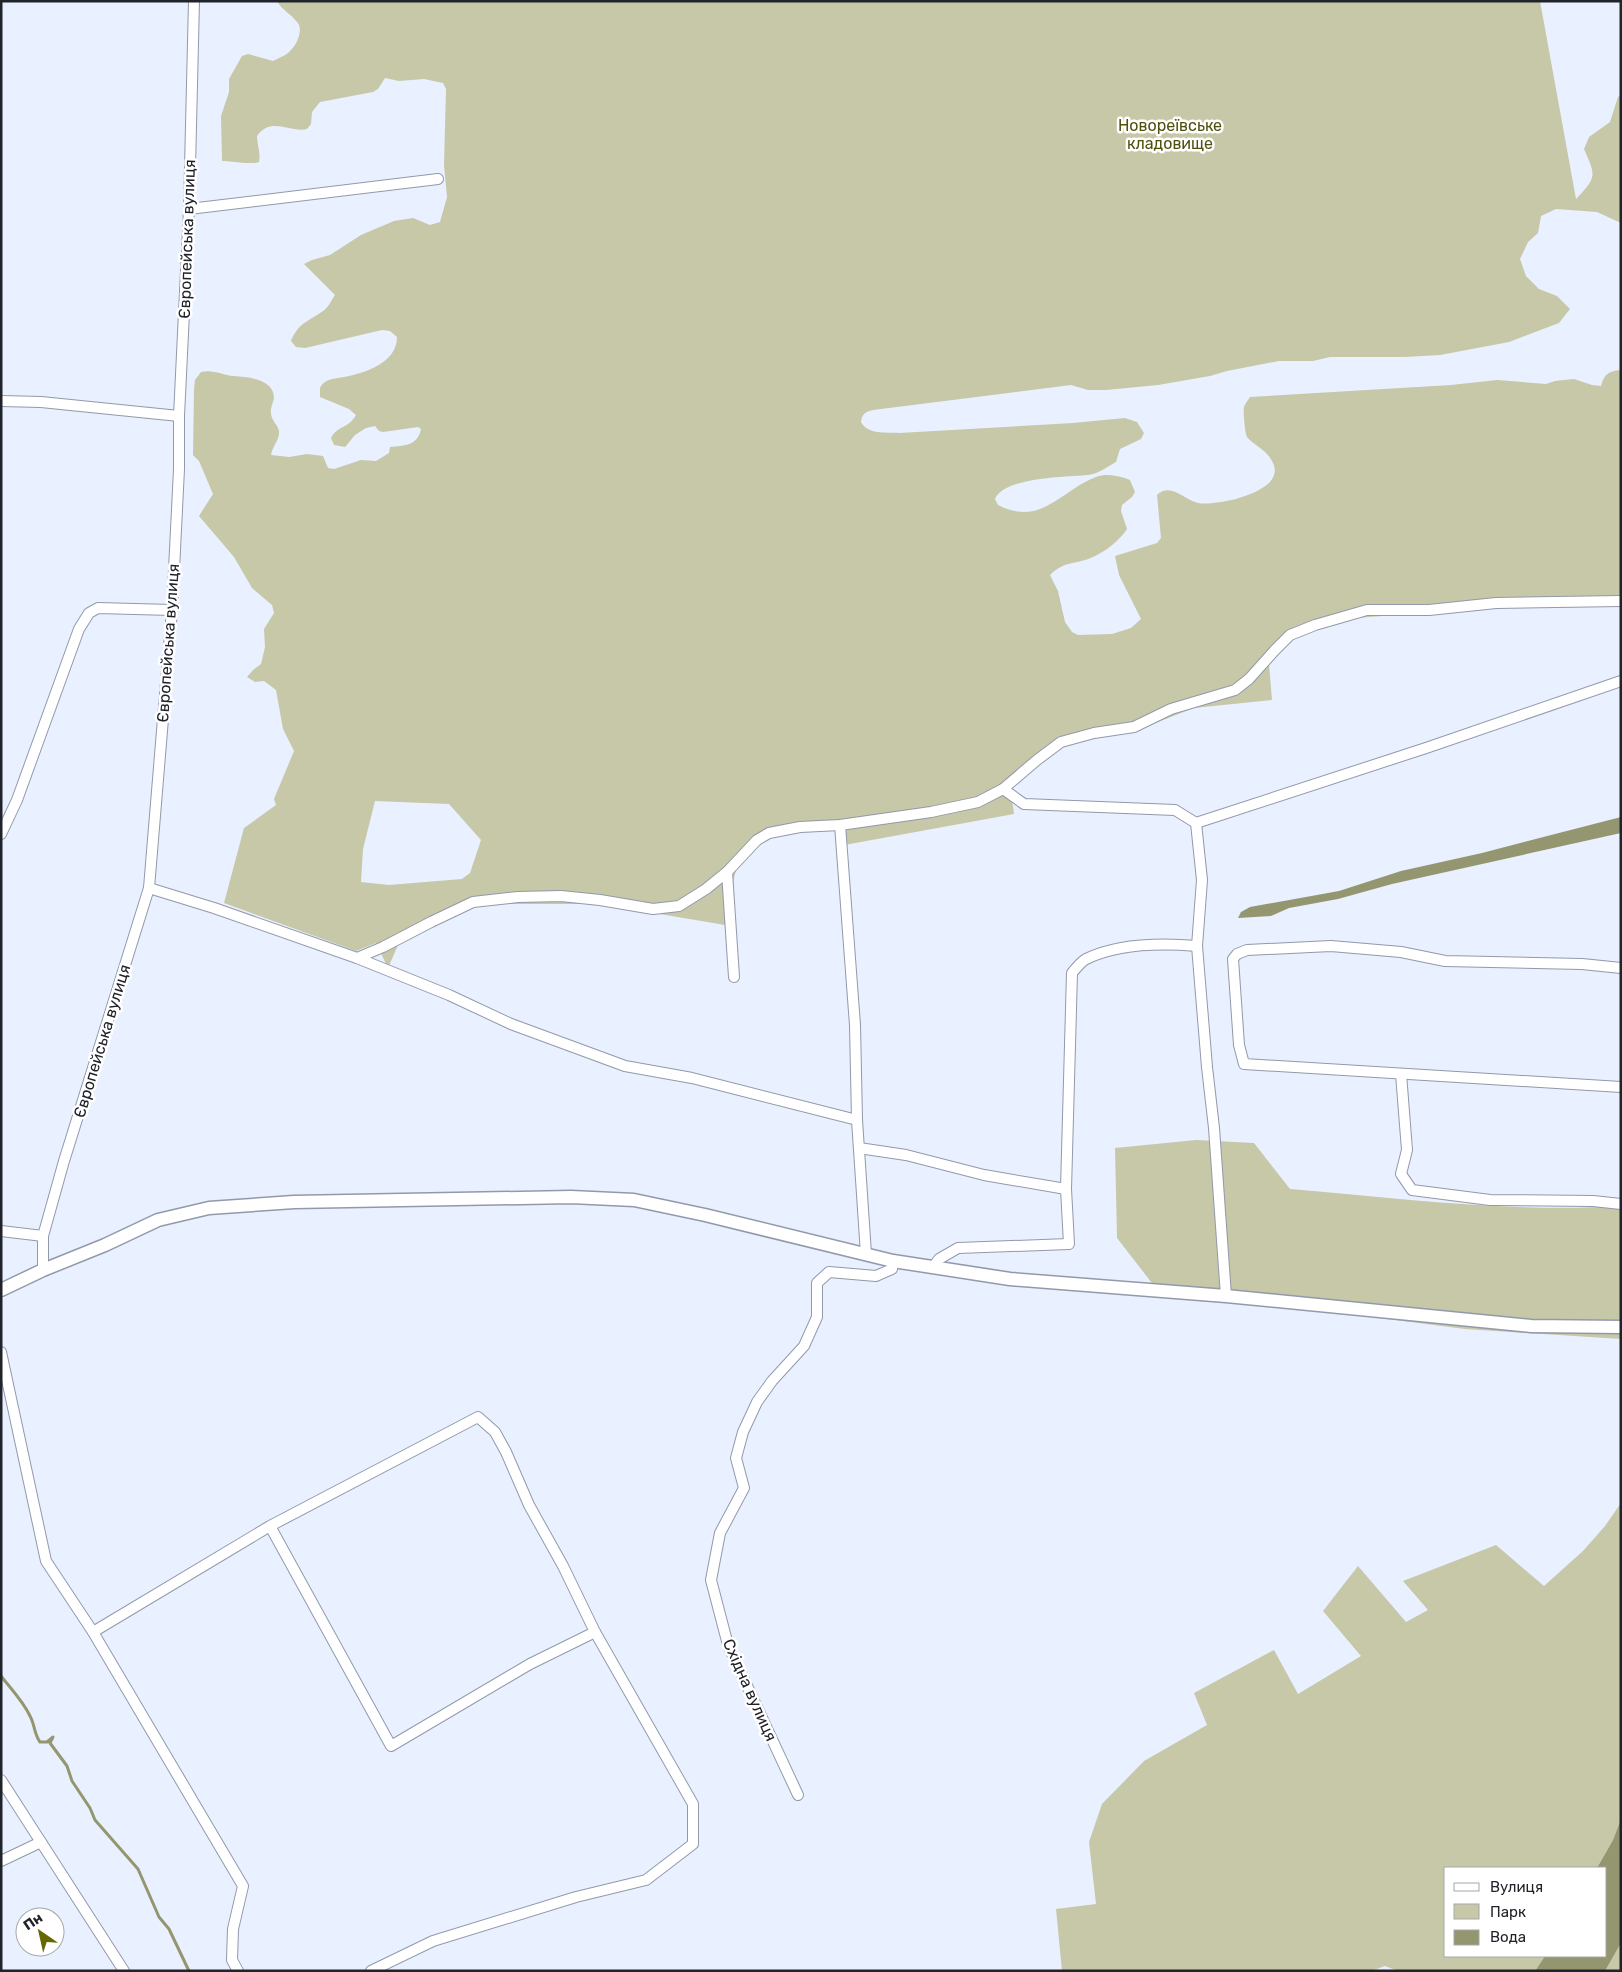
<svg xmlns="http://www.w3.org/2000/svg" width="1622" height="1972" font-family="Rubik,sans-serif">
  <rect width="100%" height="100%" fill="#e9f0ff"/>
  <g fill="#c6c8a7" fill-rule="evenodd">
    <path d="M277,1H1540L1576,199C1597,177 1596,176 1584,149L1589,137L1610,122L1618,97L1621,95V223L1597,212L1556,209L1541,216L1538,233L1528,242L1520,259L1526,276L1539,289L1557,296L1570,309L1559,323L1509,342L1440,355L1405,357H1330L1313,361H1279L1227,371L1210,376L1158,385L1106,390H1088L1071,385L873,410C865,412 862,414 861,422C868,435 885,432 899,433L1073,423L1125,418L1137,422L1144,433L1141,439L1120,449L1116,462C1107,467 1098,474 1088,475C1067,477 1004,477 995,499L998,505C1041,527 1060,491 1096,477C1107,473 1120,476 1130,480L1135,492L1132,497L1122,505L1121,511L1127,529C1119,541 1106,551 1093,557C1076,565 1065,560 1050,575L1058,591L1065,622L1072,632L1078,635L1112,634L1131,628L1141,619L1119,575L1115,556L1157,543L1161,538L1157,495C1171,482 1184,500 1198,503C1209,505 1226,501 1236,499C1260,492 1291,478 1265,452C1260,447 1252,443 1247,437C1245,433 1243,412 1244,407C1245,404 1248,400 1250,397L1451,385L1497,380L1546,384L1555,381L1574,379L1592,385L1601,386C1604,375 1607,372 1619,370L1621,373V606L1490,608L1342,619L1301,631L1268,652L1272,700L1194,708L1137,730L1061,745L1010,784L1014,814L839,846L837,830L758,836L740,853L732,887L731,926L600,904H462L402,936L388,968L376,943L356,951L224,903L244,828L276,805L274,799L294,751L283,729L276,690L264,681L255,682L247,677L253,670L261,664L265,647L264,629L274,613L272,605L252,588L234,557L199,516L213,494L199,461L193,455L194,389L195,380L201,372C213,369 222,375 234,376C248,377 274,379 274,398C273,403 270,409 271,413C271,420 278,425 279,431C280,439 272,447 271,455L289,457L307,454L323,456L328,468L334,469L361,460L376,461L389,453L390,447C405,446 418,445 421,429L418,427L383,432L379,431L375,426L366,428L355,435L345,447L334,445L331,438C338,425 348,429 356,415L349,409L320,397V388C321,386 322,384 325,382C329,379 338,378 344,377C365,373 397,363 397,337L390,331L382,330L305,348L296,347L291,341C298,323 309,321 323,311C328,308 331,301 335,295L304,264L312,260L330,255L361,235L394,221L413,218L430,225L440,222L447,197L444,165L446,89L443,83L424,79L399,81L385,78L378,89L373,92L320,102L312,112L311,124L307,129C290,133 271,116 257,136C257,145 261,153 259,162C251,165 232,161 222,161L221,116L229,92V79L242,56L248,54L273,61C278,58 286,56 290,51C297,45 304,29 297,22C291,14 282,10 277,1ZM375,801L449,804L481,840L470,873L462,879L389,885L361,882L363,849Z"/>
    <path d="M1196,1140L1254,1143L1290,1189C1399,1198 1511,1213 1621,1206V1339L1465,1329L1325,1311L1162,1296L1117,1238L1115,1148Z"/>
    <polygon points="1621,1503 1621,1819 1613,1840 1597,1868 1446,1868 1446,1956 1545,1956 1535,1971 1398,1971 1385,1966 1371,1971 1062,1971 1056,1909 1096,1904 1089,1842 1102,1804 1144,1761 1207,1725 1194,1693 1274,1650 1298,1694 1361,1656 1323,1611 1358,1566 1406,1622 1428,1610 1403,1581 1496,1545 1544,1586 1583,1551 1605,1526"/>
    <polygon points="1621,1943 1621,1971 1605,1971"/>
  </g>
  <g fill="#94966f">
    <polygon points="1621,817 1621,833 1392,884 1338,899 1289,908 1271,916 1238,918 1241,912 1250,907 1339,891 1401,871 1482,853"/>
    <polygon points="1621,1819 1621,1943 1605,1971 1535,1971 1545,1956 1606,1956 1606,1868 1597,1868 1613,1840"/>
  </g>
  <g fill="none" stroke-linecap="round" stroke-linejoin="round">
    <path stroke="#94966f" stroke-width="3" d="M1,1676C11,1689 23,1701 30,1716C35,1725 34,1734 40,1742H47L53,1737L50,1743L67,1766L72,1781L90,1808L95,1820L138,1869L159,1917L169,1929L189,1971"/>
    <defs>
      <g id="minor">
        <polyline points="189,209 438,179"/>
        <polyline points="1,401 41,402 179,416"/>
        <polyline points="1003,789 1024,804 1175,810 1196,823 1426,748 1621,681"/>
        <polyline points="1196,823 1202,880 1197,946 1207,1067 1214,1128 1226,1296"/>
        <polyline points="840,825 855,1025 857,1120 866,1254"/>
        <polyline points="1,834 17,800 79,629 89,613 98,608 172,610"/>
        <polyline points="727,872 734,977"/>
        <polyline points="149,888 214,908 357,958 383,947 431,922 473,902 518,897 561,896 600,900 653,909 679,906 706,889 727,872 757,840 769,833 800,827 840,825 931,812 978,802 1003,789 1037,760 1061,742 1094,733 1134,727 1171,709 1235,690 1249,679 1275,650 1290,635 1315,625 1367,610 1429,610 1496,603 1621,601"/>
        <polyline points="357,958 449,995 511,1024 625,1066 692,1078 857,1120"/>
        <polyline points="1621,968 1582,964 1445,961 1401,952 1331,946 1247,950 1237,954 1233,959 1239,1045 1244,1064 1621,1087"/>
        <polyline points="1401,1074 1407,1150 1401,1174 1412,1190 1490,1200 1593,1201 1621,1204"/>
        <polyline points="859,1148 906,1155 984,1175 1066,1189"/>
        <polyline points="1,1231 43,1236"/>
        <path d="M933,1267L939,1259L958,1248L1069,1244L1066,1189L1072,973C1076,968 1081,962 1086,959C1119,943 1162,943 1197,946"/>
        <polyline points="43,1270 43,1236 64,1161 149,888 172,610 179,469 179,416 189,209 194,1"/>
        <polyline points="1,1352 46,1561 93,1632 243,1886 233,1929 232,1960 238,1971"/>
        <polyline points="93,1632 270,1526 478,1417 495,1432 506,1452 529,1505 563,1566 595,1632 530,1664 391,1746 270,1526"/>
        <polyline points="1,1780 124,1971"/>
        <polyline points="798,1795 728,1645 711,1580 720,1533 744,1488 736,1458 743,1432 757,1402 772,1381 804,1346 817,1317 817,1283 829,1272 876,1276 892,1269 893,1261"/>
        <polyline points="1,1861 41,1842"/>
        <polyline points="371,1971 433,1941 576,1897 646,1880 693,1844 693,1804 595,1632"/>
      </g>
      <polyline id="major" points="1,1290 43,1270 105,1245 158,1220 209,1208 294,1202 571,1197 634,1200 705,1215 893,1261 1010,1279 1226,1296 1531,1326 1621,1327"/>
    </defs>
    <use href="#minor" stroke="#9299aa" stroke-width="12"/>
    <use href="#major" stroke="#9299aa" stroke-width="15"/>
    <use href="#minor" stroke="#fff" stroke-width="10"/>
    <use href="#major" stroke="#fff" stroke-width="12"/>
  </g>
  <g text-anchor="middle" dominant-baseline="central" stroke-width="5" stroke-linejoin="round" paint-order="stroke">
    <g font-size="16" fill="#4f500d" stroke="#fff">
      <text x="1170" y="125">Новореївське<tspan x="1170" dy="18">кладовище</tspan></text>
    </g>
    <g font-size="16" fill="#20232a" stroke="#fff">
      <text transform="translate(187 239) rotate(-88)">Європейська вулиця</text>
      <text transform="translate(168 643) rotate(-86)">Європейська вулиця</text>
      <text transform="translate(102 1041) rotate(-73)">Європейська вулиця</text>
      <text transform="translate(750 1690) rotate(66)">Східна вулиця</text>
    </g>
  </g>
  <rect width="1622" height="1972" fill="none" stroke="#20232a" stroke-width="5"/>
  <rect x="1444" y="1867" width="162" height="90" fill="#ffffff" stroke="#a6a7aa"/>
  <rect x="1454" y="1883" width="25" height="8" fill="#ffffff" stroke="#a6a7aa"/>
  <text x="1490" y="1892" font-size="15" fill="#20232a">Вулиця</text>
  <rect x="1454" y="1904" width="25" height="15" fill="#c6c8a7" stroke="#a6a7aa"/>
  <text x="1490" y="1917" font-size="15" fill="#20232a">Парк</text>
  <rect x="1454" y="1930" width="25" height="15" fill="#94966f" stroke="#a6a7aa"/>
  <text x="1490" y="1942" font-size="15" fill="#20232a">Вода</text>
  <g transform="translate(40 1932) rotate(326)"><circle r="24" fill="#ffffff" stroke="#a6a7aa"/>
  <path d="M0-4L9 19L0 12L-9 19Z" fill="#666701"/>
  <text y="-8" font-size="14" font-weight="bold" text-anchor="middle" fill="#20232a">Пн</text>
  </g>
</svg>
